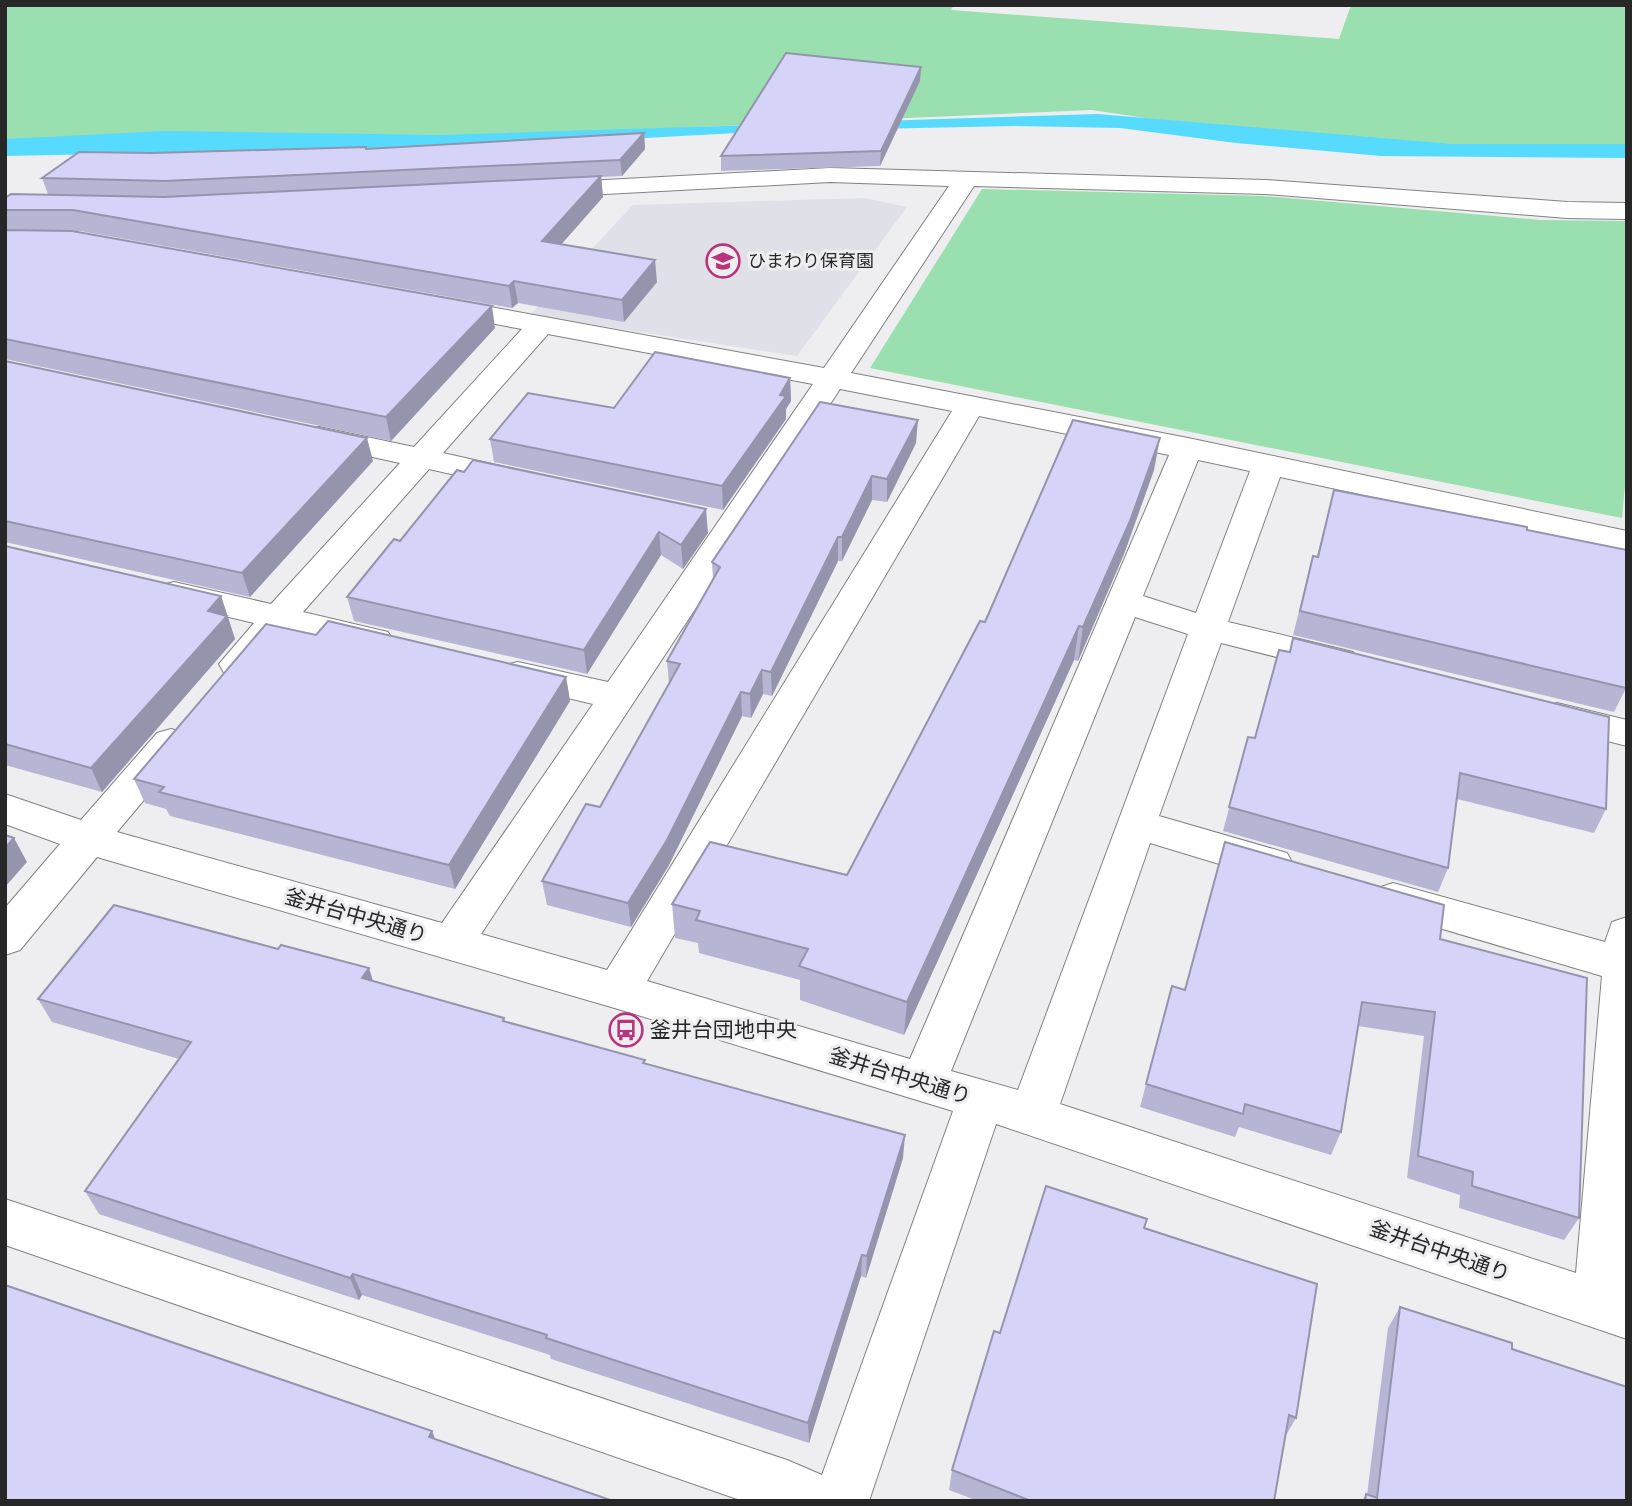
<svg xmlns="http://www.w3.org/2000/svg" width="1632" height="1506" font-family="'Fira Sans','Noto Sans JP',sans-serif">
  <rect width="100%" height="100%" fill="#eeeef0"/>
  <polygon fill="#e0e0e9" points="865,198 907,207 797,356 530,315 633,205"/>
  <g fill="#9adfaf">
    <polygon points="5,5 954,5 951,10 1339,39 1351,5 1627,5 1627,154 1297,141 1092,110 449,138 5,143"/>
    <polygon points="982,189 1263,196 1540,220 1627,221 1627,464 1622,518 870,368"/>
  </g>
  <polygon fill="#56dbff" points="1098,114 1452,144 1627,144 1627,158 1381,156 1236,143 1120,128 1014,126 773,131 318,156 105,154 5,156 5,139 164,131 439,135"/>
  <g fill="none" stroke-linecap="round" stroke-linejoin="round">
    <defs>
      <g id="minor">
        <path d="M830,168L1266,180L1567,202L1627,203V219L1567,218L1266,194L974,186L851,373L1188,438L1627,531V551L1280,477L1228,622L1353,652L1358,661L1353,670L1340,673L1221,643L1159,816L1287,853L1293,864L1287,875L1272,880L1150,843L1060,1104L1576,1273L1602,976L1378,910L1372,899L1378,888L1393,883L1605,942L1612,922L1627,917V1339L996,1124L869,1501H743L5,1245V1199L787,1460L822,1475L953,1111L618,1009L97,857L20,950L5,955V908L60,844L5,824V794L81,820L157,733L171,729L185,733L190,742L185,751L117,832L442,923L593,704L505,683L500,674L505,665L518,662L608,682L813,384L548,334L443,453L528,472L533,479L528,486L517,489L429,469L303,612L388,632L393,640L388,648L375,652L287,631C269,651 254,681 224,673L219,664L254,623L162,601L157,593L162,585L174,582L271,604L400,463L308,443L304,436L308,429L319,427L414,447L522,329L431,312L427,306L431,300L441,298L824,368L949,186L830,182L549,197L540,195L537,190L540,185L549,183ZM840,389L952,411L607,970L481,934ZM979,416L1169,455L910,1059L647,981ZM1198,460L1250,471L1196,613L1143,596ZM1135,617L1188,634L1018,1090L951,1071Z"/>
        <polygon points="1557,703 1627,720 1627,746 1544,725 1538,716 1544,707"/>
      </g>
    </defs>
    <use href="#minor" stroke="#828283" stroke-width="2"/>
    <use href="#minor" fill="#fff" fill-rule="evenodd"/>
  </g>
  <g fill="#b7b5d4">
    <polygon points="921,67 920,81 880,166 721,171 721,156"/>
    <polygon points="644,133 645,149 622,176 601,177 603,197 561,244 657,282 624,322 518,303 512,308 80,231 75,231 495,328 391,441 5,359 5,198 48,194 42,178 152,153 367,149"/>
    <polygon points="5,361 373,461 250,597 5,542"/>
    <polygon points="790,378 791,401 786,409 786,419 723,510 494,462 490,439 614,408"/>
    <polygon points="916,443 887,502 872,500 842,561 838,561 772,696 763,694 751,718 742,716 669,865 631,927 547,905 542,881 600,807 669,684 667,661 713,580 712,562"/>
    <polygon points="457,470 708,533 683,569 661,555 587,674 354,621 347,597 400,541"/>
    <polygon points="1154,470 1124,554 1078,661 1074,660 904,1035 800,1000 800,980 699,953 698,943 675,938 672,904 847,875 985,622"/>
    <polygon points="1334,490 1527,530 1626,688 1614,712 1293,635 1313,556 1317,556"/>
    <polygon points="5,546 221,596 235,639 102,792 5,765"/>
    <polygon points="316,635 566,677 570,701 455,889 170,816 166,809 145,803 134,779"/>
    <polygon points="1279,650 1606,809 1594,833 1457,799 1448,868 1438,892 1223,831 1248,737 1255,738"/>
    <polygon points="1440,939 1579,1218 1564,1240 1459,1208 1460,1195 1407,1178 1424,1036 1358,1026 1341,1132 1331,1155 1239,1127 1235,1137 1140,1107 1172,986 1185,990"/>
    <polygon points="278,949 369,968 373,981 504,1018 505,1021 645,1063 903,1158 866,1278 861,1276 809,1443 551,1359 550,1355 362,1295 359,1300 99,1214 85,1191 179,1059 52,1022 38,999"/>
    <polygon points="1144,1228 1296,1418 1285,1437 1274,1501 978,1501 949,1490 952,1470 1000,1333"/>
    <polygon points="1400,1307 1512,1349 1627,1501 1362,1501 1366,1494 1367,1495 1388,1328"/>
  </g>
  <g fill="#9594ad">
    <polygon points="921,67 920,81 880,166 881,151"/>
    <polygon points="644,133 645,149 622,176 620,160"/>
    <polygon points="601,176 603,197 545,263 542,241"/>
    <polygon points="655,260 657,282 624,322 622,300"/>
    <polygon points="514,281 518,303 512,308 509,286"/>
    <polygon points="492,306 495,328 391,441 386,417"/>
    <polygon points="790,378 791,401 786,409 786,419 723,510 722,486"/>
    <polygon points="918,420 916,443 887,502 887,479"/>
    <polygon points="367,438 373,461 250,597 242,573"/>
    <polygon points="1160,438 1154,470 1124,554 1078,661 1083,627"/>
    <polygon points="872,476 872,500 842,561 842,537"/>
    <polygon points="706,509 708,533 683,569 681,545"/>
    <polygon points="659,532 661,555 587,674 584,650"/>
    <polygon points="838,537 838,561 772,696 771,672"/>
    <polygon points="221,596 235,639 102,792 91,768 208,611"/>
    <polygon points="1079,626 1074,660 904,1035 907,1002"/>
    <polygon points="762,670 763,694 751,718 750,694"/>
    <polygon points="566,677 570,701 455,889 449,865"/>
    <polygon points="741,692 742,716 669,865 631,927 628,903"/>
    <polygon points="14,838 27,862 5,887 5,848"/>
    <polygon points="369,968 376,992 362,978"/>
    <polygon points="905,1135 903,1158 866,1278 867,1256"/>
    <polygon points="862,1255 861,1276 809,1443 808,1423"/>
    <polygon points="353,1274 362,1295 359,1300 350,1278"/>
    <polygon points="432,1431 440,1451 429,1437"/>
  </g>
  <g fill="#d5d3f7" stroke="#9594ad" stroke-width="2">
    <polygon points="786,53 921,67 881,151 721,156"/>
    <polygon points="644,133 620,160 165,181 42,178 79,152 152,153 366,147 366,149"/>
    <polygon points="601,176 542,241 655,260 622,300 514,281 509,286 73,210 5,210 5,198 11,194 164,197"/>
    <polygon points="5,230 72,231 492,306 386,417 5,339"/>
    <polygon points="655,352 790,378 780,395 786,396 722,486 490,439 528,393 614,408"/>
    <polygon points="5,361 367,438 242,573 5,521"/>
    <polygon points="820,402 918,420 887,479 872,476 842,537 838,537 771,672 762,670 750,694 741,692 667,840 628,903 542,881 586,804 600,807 680,664 667,661 720,567 712,562"/>
    <polygon points="1073,420 1160,438 1130,521 1083,627 1079,626 907,1002 799,966 808,949 696,920 700,911 672,904 710,842 847,875 980,621 985,622"/>
    <polygon points="473,460 706,509 681,545 659,532 584,650 347,597 394,539 400,541 457,470 464,472"/>
    <polygon points="1334,490 1527,527 1527,530 1627,550 1626,688 1300,611 1313,556 1318,557"/>
    <polygon points="5,546 221,596 208,611 227,616 91,768 5,744"/>
    <polygon points="328,621 566,677 449,865 159,792 164,787 134,779 266,624 316,635"/>
    <polygon points="1293,638 1609,717 1606,809 1460,773 1448,868 1229,807 1248,737 1255,738 1279,650 1290,652"/>
    <polygon points="5,835 14,838 5,848"/>
    <polygon points="1225,842 1444,905 1440,939 1587,978 1579,1218 1472,1186 1473,1172 1418,1156 1435,1012 1362,1002 1341,1132 1245,1104 1243,1114 1146,1084 1172,986 1185,990"/>
    <polygon points="114,905 278,949 281,945 369,968 362,978 504,1018 503,1021 645,1060 643,1063 905,1135 867,1256 862,1255 808,1423 546,1338 547,1335 353,1274 350,1278 85,1191 191,1042 38,999"/>
    <polygon points="1046,1186 1147,1219 1144,1228 1317,1284 1296,1418 1289,1415 1274,1501 1031,1501 952,1470 994,1331 1000,1333"/>
    <polygon points="5,1285 432,1431 429,1437 613,1501 5,1501"/>
    <polygon points="1400,1307 1512,1343 1512,1349 1627,1387 1627,1501 1365,1501 1366,1494 1377,1498"/>
  </g>
  <defs>
    <symbol id="school-ring" viewBox="-11 -11 22 22"><circle r="9.5" fill="#eeeef0" stroke="#b9347a" stroke-width="1.5"/><path d="M0-5L7-2L0 1L-7-2ZM-4 1L0 2.5L4 1V4Q0 6-4 4Z" fill="#b9347a"/></symbol>
    <symbol id="bus-ring" viewBox="-11 -11 22 22"><circle r="9.5" fill="#eeeef0" stroke="#b9347a" stroke-width="1.5"/><path d="M-5-6H5V4H4V6H2V4H-2V6H-4V4H-5ZM-3.5-4V0h7V-4ZM-3.5 1.2v1.5H-2V1.2ZM2 1.2v1.5H3.5V1.2Z" fill="#b9347a"/></symbol>
  </defs>
  <g fill-rule="evenodd">
    <use href="#school-ring" x="704" y="242" width="38" height="38"/>
    <use href="#bus-ring" x="607" y="1011" width="38" height="38"/>
  </g>
  <g text-anchor="middle" dominant-baseline="central" stroke-width="6" stroke-linejoin="round" paint-order="stroke">
    <g font-size="18" fill="#272728" stroke="#eeeef0" text-anchor="start">
      <text x="748" y="261">ひまわり保育園</text>
    </g>
    <g font-size="21" fill="#272728" stroke="#eeeef0">
      <text transform="translate(356 916) rotate(16)">釜井台中央通り</text>
      <text transform="translate(900 1076) rotate(17)">釜井台中央通り</text>
      <text transform="translate(1440 1251) rotate(19)">釜井台中央通り</text>
    </g>
    <g font-size="21" fill="#272728" stroke="#eeeef0" text-anchor="start">
      <text x="650" y="1030">釜井台団地中央</text>
    </g>
  </g>
  <rect width="1632" height="1506" fill="none" stroke="#272728" stroke-width="14"/>
</svg>
